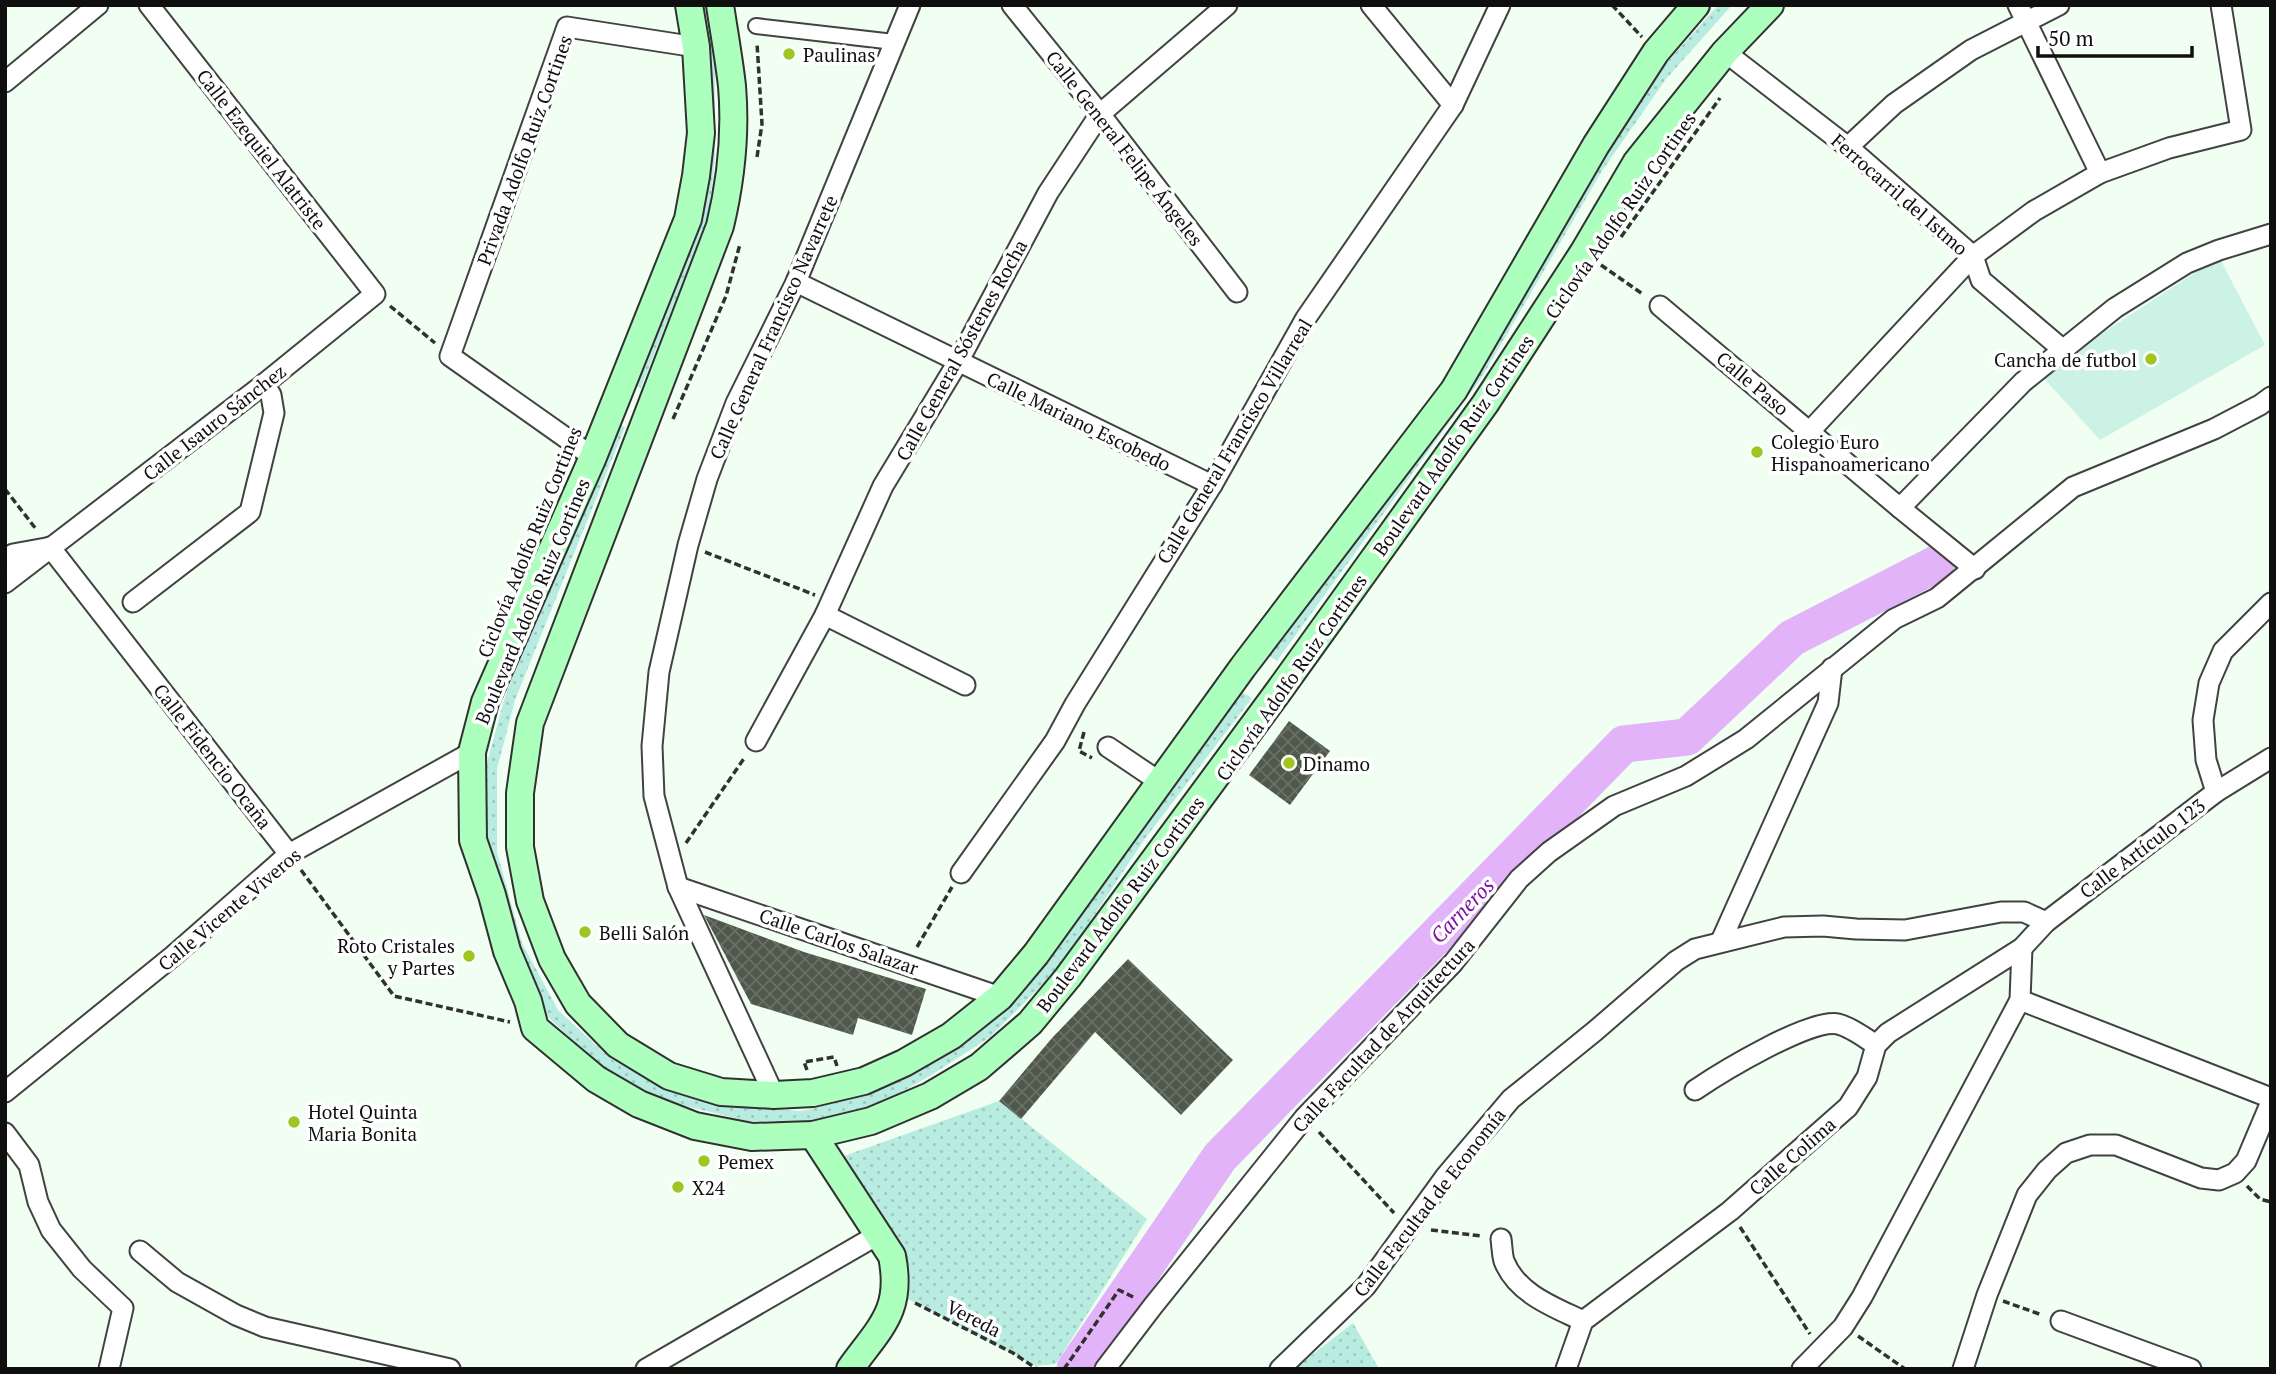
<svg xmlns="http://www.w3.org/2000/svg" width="2276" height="1374" font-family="'PT Serif',serif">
  <defs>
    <pattern id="grass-dots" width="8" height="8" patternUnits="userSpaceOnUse" patternTransform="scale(1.75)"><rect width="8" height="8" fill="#b8ece0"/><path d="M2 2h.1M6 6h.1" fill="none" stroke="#9dc9bf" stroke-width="1.8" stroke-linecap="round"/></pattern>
    <pattern id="building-cross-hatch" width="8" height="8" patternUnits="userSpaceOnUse" patternTransform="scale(1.75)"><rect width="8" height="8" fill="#4f584b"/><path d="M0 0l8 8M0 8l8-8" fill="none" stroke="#697066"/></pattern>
  </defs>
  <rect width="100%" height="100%" fill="#f1fff2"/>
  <g fill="url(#grass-dots)">
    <polygon points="697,5 707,5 715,55 715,158 709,214 641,388 631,384 700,212"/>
    <polygon points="1718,5 1732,5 1666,79 1602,171 1482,377 1277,661 1266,654 1593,164 1657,74"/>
    <polygon points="613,423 625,427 515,700 497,769 497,852 522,943 558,1010 611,1059 665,1089 749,1108 802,1111 872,1094 924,1066 982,1029 1049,962 1135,833 1240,691 1252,698 1144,840 1060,967 990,1037 930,1076 878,1105 804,1122 747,1121 661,1100 603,1069 548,1017 514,946 487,853 485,770 505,697"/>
    <path d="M999,1101L1147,1219L1056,1364L1036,1366L908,1299C917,1257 896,1233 872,1202C861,1188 851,1172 841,1157Z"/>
    <polygon points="1353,1323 1379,1369 1294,1369"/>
  </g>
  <polygon fill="#cbf2e4" points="2219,257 2265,345 2100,440 2040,374"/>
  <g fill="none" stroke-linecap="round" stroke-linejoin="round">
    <polyline stroke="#e2b3f9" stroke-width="37" points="1075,1369 1220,1157 1624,744 1687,737 1792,638 1936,564"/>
  </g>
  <g fill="url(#building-cross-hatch)">
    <polygon points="1289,721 1330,751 1290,805 1249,775"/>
    <polygon points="704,915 804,952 926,989 912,1035 858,1018 853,1035 751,1004"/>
    <polygon points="1128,959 1233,1060 1181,1115 1095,1032 1021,1119 999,1101 1052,1038"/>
  </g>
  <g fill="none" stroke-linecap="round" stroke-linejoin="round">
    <defs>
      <polyline id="pedestrian" points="756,26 894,42"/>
      <g id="minor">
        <polyline points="1012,5 1100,114 1237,292"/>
        <polyline points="1371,5 1453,105"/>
        <polyline points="2018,5 2100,173"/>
        <polyline points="1725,52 1848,147 1973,256 1981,280 2062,349"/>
        <polyline points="5,82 98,5"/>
        <polyline points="1848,147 1894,104 1971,50 2059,5"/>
        <polyline points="796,282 1212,485"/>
        <polyline points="1660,306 1900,508 1975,569"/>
        <polyline points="1810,431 1973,256 2034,211 2100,173 2169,148 2241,130 2221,5"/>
        <polyline points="593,457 450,356 567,27 696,47"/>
        <polyline points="1900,508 2023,382 2115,308 2187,263 2219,250 2271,234"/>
        <polyline points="50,547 289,854"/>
        <polyline points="5,560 13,554 46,548"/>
        <polyline points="5,583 264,384 375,294 149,5"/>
        <polyline points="133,602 250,512 274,413 271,395 264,384"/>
        <polyline points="825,615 965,685"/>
        <polyline points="756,741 825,615 883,486 958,362 1048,193 1100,114 1227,5"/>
        <polyline points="1108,747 1160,782"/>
        <polyline points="2216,792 2206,760 2203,720 2209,683 2223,651 2271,603"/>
        <polyline points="961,873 1055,741 1075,704 1212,485 1306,318 1453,105 1500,5"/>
        <polyline points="678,887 1000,997"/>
        <polyline points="1721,941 1828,703 1832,668"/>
        <polyline points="2020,1000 2271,1098"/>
        <path d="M1695,1090C1720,1073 1810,1018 1838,1024C1851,1027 1865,1038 1876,1045"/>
        <polyline points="5,1092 173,956 289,854 472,752"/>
        <polyline points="774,1095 678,887 654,796 652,746 659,672 688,545 707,479 736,403 796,282 910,5"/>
        <polyline points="5,1133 29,1165 38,1202 51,1230 82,1269 123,1308 109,1369"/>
        <path d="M1501,1239C1502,1246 1502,1254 1504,1261C1517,1294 1554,1307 1583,1321"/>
        <polyline points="140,1251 177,1282 236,1315 265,1327 450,1369"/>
        <polyline points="2061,1321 2191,1369"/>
        <polyline points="646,1369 879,1234"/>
        <polyline points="1105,1369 1153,1306 1305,1117 1453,963 1519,879 1549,852 1614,806 1686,776 1746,739 1894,619 1937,598 2073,487 2214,429 2260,405 2271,397"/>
        <polyline points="1280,1369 1366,1286 1445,1177 1511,1099 1595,1031 1676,961 1695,949 1784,927 1823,926 1856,929 1905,930 2001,912 2024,912 2046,922"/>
        <polyline points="1566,1369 1583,1321 1730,1211 1848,1107 1867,1077 1876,1045 1888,1033 2022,948 2046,922 2216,792 2271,758"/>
        <polyline points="1802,1369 1843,1327 1862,1297 2020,1000 2022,948"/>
        <polyline points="1963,1369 1987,1295 2027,1195 2047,1170 2066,1153 2090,1145 2116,1145 2201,1178 2219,1180 2235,1173 2246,1161 2271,1102"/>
      </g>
      <g id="secondary">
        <polyline points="689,5 696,47 701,133 696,176 688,219 593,457 485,702 472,752 473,840 492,895 507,951 528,1001 535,1028 596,1079 639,1104 695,1126 752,1137 813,1135 871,1121 930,1096 979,1067 1030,1023 1068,977 1278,692 1485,404 1583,253 1636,163 1725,52 1770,5"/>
        <path d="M720,5C724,32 729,59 732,86C736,133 731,180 720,226L530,723L520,793V847L530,901L552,959L578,1004L618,1045L669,1076L721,1092L774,1095L813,1093L864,1081L904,1063L951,1036L1000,997L1036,954L1243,667L1454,390L1596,145L1656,52L1696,5"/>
        <path d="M813,1135L892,1256C903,1311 880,1327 850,1369"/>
      </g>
    </defs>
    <use href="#pedestrian" stroke="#424242" stroke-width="18"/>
    <use href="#minor" stroke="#424242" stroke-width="23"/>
    <use href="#secondary" stroke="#313131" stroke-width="30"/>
    <g stroke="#313131" stroke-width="3.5" stroke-dasharray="7 3.5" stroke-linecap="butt">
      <polyline points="1612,5 1642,37"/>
      <polyline points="757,157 762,124 757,43"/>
      <polyline points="1621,237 1720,98"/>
      <polyline points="1601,265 1644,295"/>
      <polyline points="390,306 435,343"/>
      <polyline points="673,419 726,296 740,244"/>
      <polyline points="5,489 36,529"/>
      <polyline points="705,552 815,595"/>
      <polyline points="1084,732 1079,751 1092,758"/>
      <polyline points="686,843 745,757"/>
      <polyline points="301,870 394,996 510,1022"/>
      <polyline points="917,947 952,887"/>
      <polyline points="807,1070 804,1062 834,1057 837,1066"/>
      <polyline points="1319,1132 1394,1213"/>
      <polyline points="2247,1186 2260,1199 2271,1202"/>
      <polyline points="1740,1227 1810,1334"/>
      <polyline points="1431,1230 1482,1236"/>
      <polyline points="2003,1301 2042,1315"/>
      <polyline points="915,1303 1013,1353 1037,1369"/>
      <polyline points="1858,1336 1905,1369"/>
      <polyline points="1064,1369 1119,1290 1135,1298"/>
    </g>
    <use href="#pedestrian" stroke="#fff" stroke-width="14"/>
    <use href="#minor" stroke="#fff" stroke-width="19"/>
    <use href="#secondary" stroke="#acffbc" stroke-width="26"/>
  </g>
  <g fill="#9dc620" stroke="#fff" stroke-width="2.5">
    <circle cx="789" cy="54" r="7"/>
    <circle cx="2151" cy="359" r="7"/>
    <circle cx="1757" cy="452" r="7"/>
    <circle cx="1289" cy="763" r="7"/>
    <circle cx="585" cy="932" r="7"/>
    <circle cx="469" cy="956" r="7"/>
    <circle cx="294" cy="1122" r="7"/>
    <circle cx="704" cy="1161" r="7"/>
    <circle cx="678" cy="1187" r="7"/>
  </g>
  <g text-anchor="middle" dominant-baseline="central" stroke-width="7" stroke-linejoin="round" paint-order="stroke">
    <g font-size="19" fill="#0f0f0f" stroke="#fff" text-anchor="start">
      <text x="803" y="54">Paulinas</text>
      <text x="2137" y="359" text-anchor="end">Cancha de futbol</text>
      <text x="1771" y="441">Colegio Euro<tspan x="1771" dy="22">Hispanoamericano</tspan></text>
      <text x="1303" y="763">Dinamo</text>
      <text x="599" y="932">Belli Salón</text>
      <text x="455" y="945" text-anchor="end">Roto Cristales<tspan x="455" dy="22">y Partes</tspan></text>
      <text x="308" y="1111">Hotel Quinta<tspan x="308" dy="22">Maria Bonita</tspan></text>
      <text x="718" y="1161">Pemex</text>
      <text x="692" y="1187">X24</text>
    </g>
    <g font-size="19" fill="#0f0f0f" stroke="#fff">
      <text transform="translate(1125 148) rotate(52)">Calle General Felipe Ángeles</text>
      <text transform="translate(262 149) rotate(52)">Calle Ezequiel Alatriste</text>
      <text transform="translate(524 150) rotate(-70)">Privada Adolfo Ruiz Cortines</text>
      <text transform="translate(1900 194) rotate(41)">Ferrocarril del Istmo</text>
      <text transform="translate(1620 215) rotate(-55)">Ciclovía Adolfo Ruiz Cortines</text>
      <text transform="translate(773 327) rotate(-66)">Calle General Francisco Navarrete</text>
      <text transform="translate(961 350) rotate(-61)">Calle General Sóstenes Rocha</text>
      <text transform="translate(1753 383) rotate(40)">Calle Paso</text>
      <text transform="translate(1079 421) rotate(26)">Calle Mariano Escobedo</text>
      <text transform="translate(214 422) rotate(-38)">Calle Isauro Sánchez</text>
      <text transform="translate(1234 441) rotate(-59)">Calle General Francisco Villarreal</text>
      <text transform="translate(1453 445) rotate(-55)">Boulevard Adolfo Ruiz Cortines</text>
      <text transform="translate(529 542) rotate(-68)">Ciclovía Adolfo Ruiz Cortines</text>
      <text transform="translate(532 601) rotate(-67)">Boulevard Adolfo Ruiz Cortines</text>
      <text transform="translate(1291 677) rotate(-55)">Ciclovía Adolfo Ruiz Cortines</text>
      <text transform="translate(213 756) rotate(52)">Calle Fidencio Ocaña</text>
      <text transform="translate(2142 848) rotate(-37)">Calle Artículo 123</text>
      <text transform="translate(1120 904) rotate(-53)">Boulevard Adolfo Ruiz Cortines</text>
      <text transform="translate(229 909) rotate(-40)">Calle Vicente Viveros</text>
      <text transform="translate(839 941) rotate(19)">Calle Carlos Salazar</text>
      <text transform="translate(1383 1035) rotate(-47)">Calle Facultad de Arquitectura</text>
      <text transform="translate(1792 1156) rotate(-41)">Calle Colima</text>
      <text transform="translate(1429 1202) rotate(-52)">Calle Facultad de Economía</text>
      <text transform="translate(974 1318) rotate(27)">Vereda</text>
    </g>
    <g font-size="21" font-style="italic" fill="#8012a7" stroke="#fff">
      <text transform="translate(1462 910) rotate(-46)">Carneros</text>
    </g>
  </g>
  <rect width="2276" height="1374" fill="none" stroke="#0f0f0f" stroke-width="14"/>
  <path d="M2038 46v10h154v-10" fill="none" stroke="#0f0f0f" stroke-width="3.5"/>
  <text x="2048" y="46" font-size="21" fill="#0f0f0f" stroke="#ffffff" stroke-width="5" paint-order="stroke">50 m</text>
</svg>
